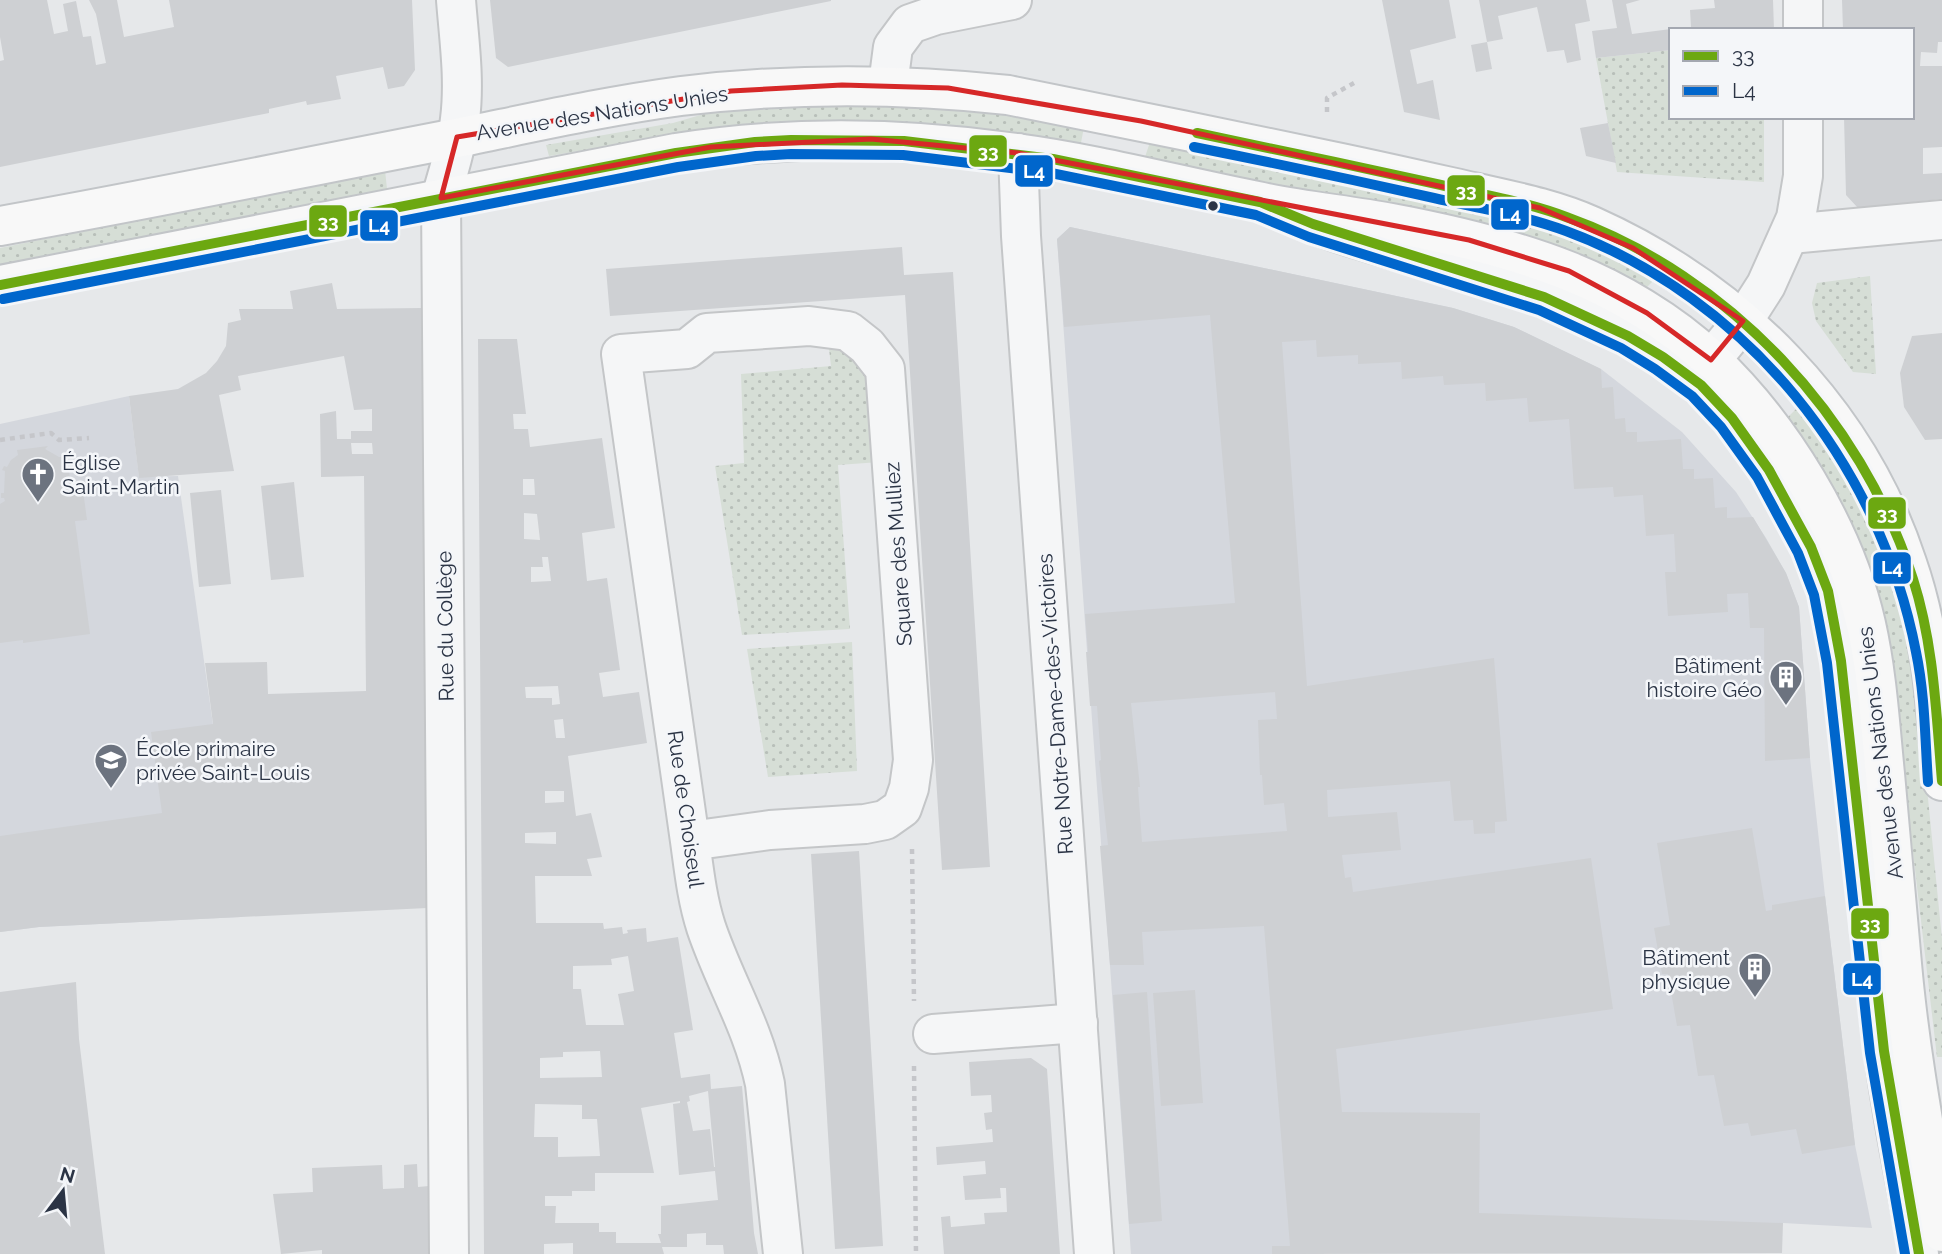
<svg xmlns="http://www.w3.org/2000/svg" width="1942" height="1254" font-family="Raleway,sans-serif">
  <defs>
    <pattern id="grass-dots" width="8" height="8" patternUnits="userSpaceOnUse" patternTransform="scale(1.75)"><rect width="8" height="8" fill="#d6ded6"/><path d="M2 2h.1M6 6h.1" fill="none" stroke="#b8bfb9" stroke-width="1.8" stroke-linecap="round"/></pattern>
  </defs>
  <rect width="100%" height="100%" fill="#e6e8ea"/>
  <g fill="#d4d7dd">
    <polygon points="1070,227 1453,308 1514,327 1601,369 1682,432 1736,492 1766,538 1786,573 1799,607 1810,758 1825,896 1855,1145 1872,1228 1783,1223 1322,1246 1324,1254 1131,1254 1057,239"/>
    <polygon points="129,396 139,477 178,476 240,917 39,927 0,932 0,424"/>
  </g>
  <g fill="url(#grass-dots)">
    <polygon points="1671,50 1671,117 1764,117 1764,182 1617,172 1596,58"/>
    <polygon points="881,103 1009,114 1084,127 1080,148 677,135 549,156 546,145 673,123 721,109"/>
    <polygon points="1150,142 1498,214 1559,232 1609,253 1653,281 1647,287 1589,259 1534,238 1477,223 1144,160"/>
    <polygon points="385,170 387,189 0,267 0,248"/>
    <polygon points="1870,276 1876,374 1853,372 1816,321 1812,303 1817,283"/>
    <polygon points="828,340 868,368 880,462 838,465 850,629 742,635 715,466 744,463 741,374 831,366"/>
    <polygon points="1797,408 1831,451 1853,487 1875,536 1908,635 1917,688 1942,939 1942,1057 1937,1057 1908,810 1896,676 1884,617 1787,418"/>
    <polygon points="852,642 857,771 768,777 747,649"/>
  </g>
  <g fill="#ced0d3" fill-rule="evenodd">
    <polygon points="0,0 47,0 54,34 68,31 63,4 76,1 83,37 91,36 96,65 106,63 96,14 89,0 117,0 124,37 174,27 169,0 412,0 415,70 404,86 388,89 383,67 357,72 336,76 341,99 307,105 306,101 269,109 269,113 0,167 0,61 4,60 0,37"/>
    <polygon points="490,0 831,0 831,1 508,67 496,58"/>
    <polygon points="1382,0 1449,0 1456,38 1410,50 1417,84 1433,80 1440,120 1404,112"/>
    <polygon points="1479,0 1586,0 1590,21 1575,24 1581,60 1567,63 1564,50 1547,52 1537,7 1498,16 1503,39 1487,42"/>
    <polygon points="1612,0 1640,0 1626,4 1632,34 1671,29 1671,50 1596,58 1592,31 1617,28"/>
    <polygon points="1714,0 1773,0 1774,30 1681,30 1691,27 1690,10 1715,8"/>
    <polygon points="1842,0 1942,0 1942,42 1938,42 1937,53 1921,52 1920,66 1942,66 1942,147 1923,148 1923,174 1942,173 1942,199 1858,208 1846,195 1844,117 1912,117 1912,30 1843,30"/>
    <polygon points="1487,42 1492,69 1476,72 1471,45"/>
    <polygon points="1608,123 1616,163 1586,156 1580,128"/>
    <path d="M1070,227L1453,308L1514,327L1601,369L1602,388L1613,387L1615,419L1625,418L1626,432H1637V442L1681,439L1683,469H1694V479L1713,478L1715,508L1727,507V518L1753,517L1786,573L1799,607L1810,758L1765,761L1764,628H1750L1748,593L1727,594L1728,612L1668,616L1665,572H1676L1674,534L1646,536L1643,495L1614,497L1613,487L1574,489L1569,419L1529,422L1527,398L1486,401L1485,383L1444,385L1443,376L1402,379L1401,362L1358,364V355L1317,357L1316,340L1282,342L1307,686L1494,658L1507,821L1495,822V833L1474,834L1473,820L1454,821L1450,781L1327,790L1328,817L1397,812L1401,850L1342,855L1345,878L1351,877L1353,892L1591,858L1613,1009L1336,1049L1342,1112L1480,1113L1479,1213L1783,1223L1782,1253L1272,1254V1246H1290L1264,926L1142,932L1144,965H1110L1100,846L1108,845L1099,761L1101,760L1097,706H1090L1086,652H1088L1085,614L1235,603L1210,315L1064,327L1057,239ZM1275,692L1277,719L1258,720L1260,775H1262L1264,805L1284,803L1287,831L1142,842L1138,787H1140L1131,703Z"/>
    <polygon points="902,247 904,275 953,272 990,867 942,870 905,295 610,316 606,269"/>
    <path d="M332,283L337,309L422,308L427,908L39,927L0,932V836L162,813L151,732L213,724L205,663L267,662L268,694L366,691L364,476L321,477L320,414L336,411L337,439H351V431H372V409L354,410L344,356L238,376L241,390L219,395L234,471L139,478L129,396L178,389L206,373L217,361L226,346L228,323L241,320L239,309H293L290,291ZM351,443H372L373,454H352Z"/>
    <polygon points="1942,333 1942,439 1925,440 1904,407 1900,373 1912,336"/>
    <path d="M478,339H517L526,414H513L514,429H528L530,447L602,438L615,528L582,533L587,581L607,578L620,670L599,673L603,697L639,692L647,743L568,756L576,816L591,813L602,857L587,859L592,876H535L536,923H603L604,929L622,927L623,934L628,933L627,930L646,928L647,942L678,937L693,1030L674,1033L681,1078L710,1074L711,1089L742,1086L754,1233L758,1254H724L723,1245H706V1233L687,1234V1247H662L664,1254H573V1243L544,1244V1254H484ZM523,479H534L535,495H523ZM524,513L537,514L540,540L524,539ZM542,557H548L551,581L531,582V567H543ZM558,686L560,704L552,705V698H526L525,687ZM563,719L565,738H556L554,720ZM545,791H564V802L545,803ZM556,832V844L525,843V833ZM628,956L634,991L618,994L624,1025H586L581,989H573V966L612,965L611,959ZM600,1051L602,1077L540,1078V1058L563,1057V1052ZM708,1091L715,1167H714L710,1129L693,1131L687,1102L690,1101L689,1096ZM680,1101V1103L673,1104L679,1175L715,1171L718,1200L661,1206V1234H658L661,1243H616V1232H599V1223H555L556,1206H545V1196H572V1191H595V1173H654L641,1108ZM535,1104L582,1105V1119H597L600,1156L558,1157V1137H534Z"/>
    <polygon points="48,446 45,449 59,457 67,457 72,492 83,490 87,520 75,521 90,634 23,643 23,640 0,643 0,504 5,501 4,498 1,498 1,493 4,493 5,471 2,470 4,466 7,467 11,460 18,455 17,450"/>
    <polygon points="294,482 304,577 271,580 261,486"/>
    <polygon points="221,490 231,584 199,587 190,493"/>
    <polygon points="1752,828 1766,911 1772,910 1772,905 1825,896 1855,1145 1802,1154 1796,1129 1751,1136 1748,1123 1724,1126 1714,1075 1698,1076 1690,1025 1677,1026 1668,974 1662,974 1654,928 1670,925 1657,843"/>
    <polygon points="859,851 883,1246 835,1249 811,854"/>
    <polygon points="76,982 79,1039 105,1254 0,1254 0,992"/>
    <polygon points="1195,990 1203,1103 1161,1106 1153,993"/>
    <polygon points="1147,992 1162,1221 1129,1224 1113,995"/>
    <polygon points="1031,1058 1047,1069 1060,1254 944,1254 941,1217 950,1216 951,1227 985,1224 984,1213 1007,1212 1006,1188 1000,1188 1001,1198 965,1200 963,1176 986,1174 985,1161 937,1165 936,1147 993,1142 992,1129 986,1130 984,1113 992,1112 991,1095 971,1096 969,1062"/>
    <polygon points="417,1164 418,1187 429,1186 430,1254 322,1254 322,1250 281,1254 273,1194 313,1192 312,1168 382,1165 383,1189 404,1188 404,1165"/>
  </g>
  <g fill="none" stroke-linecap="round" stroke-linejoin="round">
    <defs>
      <g id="minor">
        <polyline points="1803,0 1803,30"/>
        <polyline points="888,85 893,47 910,24 936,15 1012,0"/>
        <polyline points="1018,153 1021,236 1094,1254"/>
        <path d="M1301,219C1347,238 1395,250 1443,264C1519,286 1594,313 1661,356C1739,405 1798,502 1827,589C1843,635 1844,688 1850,736C1861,831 1870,925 1880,1020C1888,1098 1905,1176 1919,1254"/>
        <polyline points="1790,234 1942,220"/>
        <polyline points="1711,393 1707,382 1711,360 1743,321 1766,285 1796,218 1803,176 1803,117"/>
        <path d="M690,841L770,830L865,824L885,820L902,808L909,788L913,760L885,369L867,346L848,331L809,326L707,333L687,349L621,354L690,841C694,870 697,899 706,927C724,981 753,1026 765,1084L783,1254"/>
        <polyline points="933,1034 1078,1023"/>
        <path d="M449,1254L441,198C448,172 457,146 460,119C465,80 459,39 456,0"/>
      </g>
      <g id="major">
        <path d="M0,226C153,199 305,167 457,138C531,123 606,106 681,96C790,83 898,83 1008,95C1114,116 1221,138 1327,160C1376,170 1424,181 1473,192C1513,201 1554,209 1592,226C1737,291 1857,411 1907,563C1932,635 1936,706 1942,781"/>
        <path d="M0,285L676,153C790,135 902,137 1016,153C1099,164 1180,186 1262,202C1305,211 1348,215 1391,223C1450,234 1510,248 1566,270C1617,290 1671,322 1710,359C1782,427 1844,528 1866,624C1877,673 1880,724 1885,774C1891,837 1896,901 1902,964C1910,1054 1927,1143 1942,1232"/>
      </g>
    </defs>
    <use href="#minor" stroke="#c4c6c8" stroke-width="42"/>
    <use href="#major" stroke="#c2c5c8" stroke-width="42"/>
    <g stroke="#c5c6ca" stroke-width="4.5" stroke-dasharray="5 5" stroke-linecap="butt">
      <polyline points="1327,112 1327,98 1354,83"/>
      <polyline points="0,440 51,433 59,440 89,438"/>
      <polyline points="912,849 914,1001"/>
      <polyline points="914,1066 916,1254"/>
    </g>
    <use href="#minor" stroke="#f5f6f7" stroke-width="38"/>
    <use href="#major" stroke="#f8f8f8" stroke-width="38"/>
    <defs>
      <g id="bus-1">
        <path d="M1197,133C1278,150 1360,167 1441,185C1484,195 1528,202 1569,218C1730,276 1861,417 1913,579C1934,645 1936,712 1942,781"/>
        <polyline points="0,285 676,153 755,142 791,140 904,141 1053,159 1260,202 1313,224 1544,297 1628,336 1663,357 1701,385 1732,418 1769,470 1811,547 1828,591 1841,661 1884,1051 1919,1254"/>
      </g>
      <g id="bus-2">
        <path d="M1194,147C1274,163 1354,180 1434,198C1478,208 1523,215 1566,231C1747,298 1880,464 1916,652C1925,695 1925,739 1928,782"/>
        <polyline points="3,299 678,167 756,156 791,154 903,155 1051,173 1256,215 1309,237 1539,310 1621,348 1655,369 1692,396 1721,427 1757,477 1798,553 1814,595 1827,663 1870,1053 1905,1254"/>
      </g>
    </defs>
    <use href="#bus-1" stroke="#f4f6f9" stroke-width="16"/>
    <use href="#bus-2" stroke="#f4f6f9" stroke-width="16"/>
    <use href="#bus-1" stroke="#6ca811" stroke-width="10"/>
    <use href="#bus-2" stroke="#06c" stroke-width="10"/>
  </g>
  <path fill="none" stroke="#d62828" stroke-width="5" stroke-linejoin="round" d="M842,85L948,88L1141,121L1540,208L1633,248L1743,321L1711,360L1647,313L1569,271L1469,240L1018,153L871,139L711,147L441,198L457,137L731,91Z"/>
  <defs>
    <symbol id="church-pin" viewBox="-11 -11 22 30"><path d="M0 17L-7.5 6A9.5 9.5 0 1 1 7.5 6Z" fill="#6c737f" stroke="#f4f6f9"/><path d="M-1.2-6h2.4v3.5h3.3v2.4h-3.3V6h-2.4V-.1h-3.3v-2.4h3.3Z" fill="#fff"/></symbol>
    <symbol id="building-pin" viewBox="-11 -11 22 30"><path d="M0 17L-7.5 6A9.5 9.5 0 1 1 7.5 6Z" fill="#6c737f" stroke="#f4f6f9"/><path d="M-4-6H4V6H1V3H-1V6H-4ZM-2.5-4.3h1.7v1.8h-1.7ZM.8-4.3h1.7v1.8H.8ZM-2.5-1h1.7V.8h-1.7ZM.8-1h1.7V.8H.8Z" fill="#fff"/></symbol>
    <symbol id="school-pin" viewBox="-11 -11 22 30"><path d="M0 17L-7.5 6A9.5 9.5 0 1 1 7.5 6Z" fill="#6c737f" stroke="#f4f6f9"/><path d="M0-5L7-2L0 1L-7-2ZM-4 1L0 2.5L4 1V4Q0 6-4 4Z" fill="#fff"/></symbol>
  </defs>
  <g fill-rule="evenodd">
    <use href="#church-pin" x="19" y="455" width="38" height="52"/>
    <use href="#building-pin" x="1767" y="658" width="38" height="52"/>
    <use href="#school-pin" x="92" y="741" width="38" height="52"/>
    <use href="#building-pin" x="1736" y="950" width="38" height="52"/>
  </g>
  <circle fill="#2b3445" stroke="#f4f6f9" stroke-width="2.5" cx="1213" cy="206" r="6"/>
  <g text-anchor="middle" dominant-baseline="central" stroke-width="5" stroke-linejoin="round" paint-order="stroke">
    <g font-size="21" fill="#2b3445" stroke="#f4f6f9">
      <text transform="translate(602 113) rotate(-9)">Avenue des Nations Unies</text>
      <text transform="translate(898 554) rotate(-94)">Square des Mulliez</text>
      <text transform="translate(445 626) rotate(-91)">Rue du Collège</text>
      <text transform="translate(1055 704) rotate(-94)">Rue Notre-Dame-des-Victoires</text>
      <text transform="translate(1880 753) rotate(-97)">Avenue des Nations Unies</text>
      <text transform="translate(686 809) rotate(82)">Rue de Choiseul</text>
    </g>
    <g font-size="21" fill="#2b3445" stroke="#f4f6f9" text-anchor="start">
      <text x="62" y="462">Église<tspan x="62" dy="24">Saint-Martin</tspan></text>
      <text x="1762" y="665" text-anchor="end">Bâtiment<tspan x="1762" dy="24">histoire Géo</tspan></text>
      <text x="136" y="748">École primaire<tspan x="136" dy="24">privée Saint-Louis</tspan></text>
      <text x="1730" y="957" text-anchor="end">Bâtiment<tspan x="1730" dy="24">physique</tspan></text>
    </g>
  </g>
  <g stroke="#f4f6f9" stroke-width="2.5">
    <rect x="968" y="134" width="40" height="34" rx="7" fill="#6ca811"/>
    <rect x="1014" y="154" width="40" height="34" rx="7" fill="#06c"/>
    <rect x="1446" y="174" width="40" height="33" rx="7" fill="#6ca811"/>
    <rect x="1490" y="198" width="40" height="33" rx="7" fill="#06c"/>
    <rect x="308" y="204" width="40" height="34" rx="7" fill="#6ca811"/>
    <rect x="359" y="209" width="40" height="33" rx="7" fill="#06c"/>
    <rect x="1867" y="496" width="40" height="34" rx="7" fill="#6ca811"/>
    <rect x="1872" y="551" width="40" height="34" rx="7" fill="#06c"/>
    <rect x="1850" y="907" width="40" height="33" rx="7" fill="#6ca811"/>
    <rect x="1842" y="962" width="40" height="34" rx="7" fill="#06c"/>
  </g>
  <g font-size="19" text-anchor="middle" font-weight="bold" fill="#fff">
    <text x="988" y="158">33</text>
    <text x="1034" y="178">L4</text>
    <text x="1466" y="197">33</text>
    <text x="1510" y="221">L4</text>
    <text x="328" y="228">33</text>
    <text x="379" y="232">L4</text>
    <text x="1887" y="520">33</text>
    <text x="1892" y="574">L4</text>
    <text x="1870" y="930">33</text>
    <text x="1862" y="986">L4</text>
  </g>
  <rect x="1669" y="28" width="245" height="91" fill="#f4f6f9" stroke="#a4a8b1" stroke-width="2"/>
  <rect x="1683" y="51" width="35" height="10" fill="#6ca811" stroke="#a4a8b1" stroke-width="2"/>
  <text x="1732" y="63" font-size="21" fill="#2b3445">33</text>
  <rect x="1683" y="86" width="35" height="10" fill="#0066cc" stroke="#a4a8b1" stroke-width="2"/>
  <text x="1732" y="98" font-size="21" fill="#2b3445">L4</text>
  <g transform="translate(63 1191) rotate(16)" stroke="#f4f6f9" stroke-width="5" paint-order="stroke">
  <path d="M0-5L12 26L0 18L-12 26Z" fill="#2b3445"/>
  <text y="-10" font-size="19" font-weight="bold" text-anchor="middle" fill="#2b3445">N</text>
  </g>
</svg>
